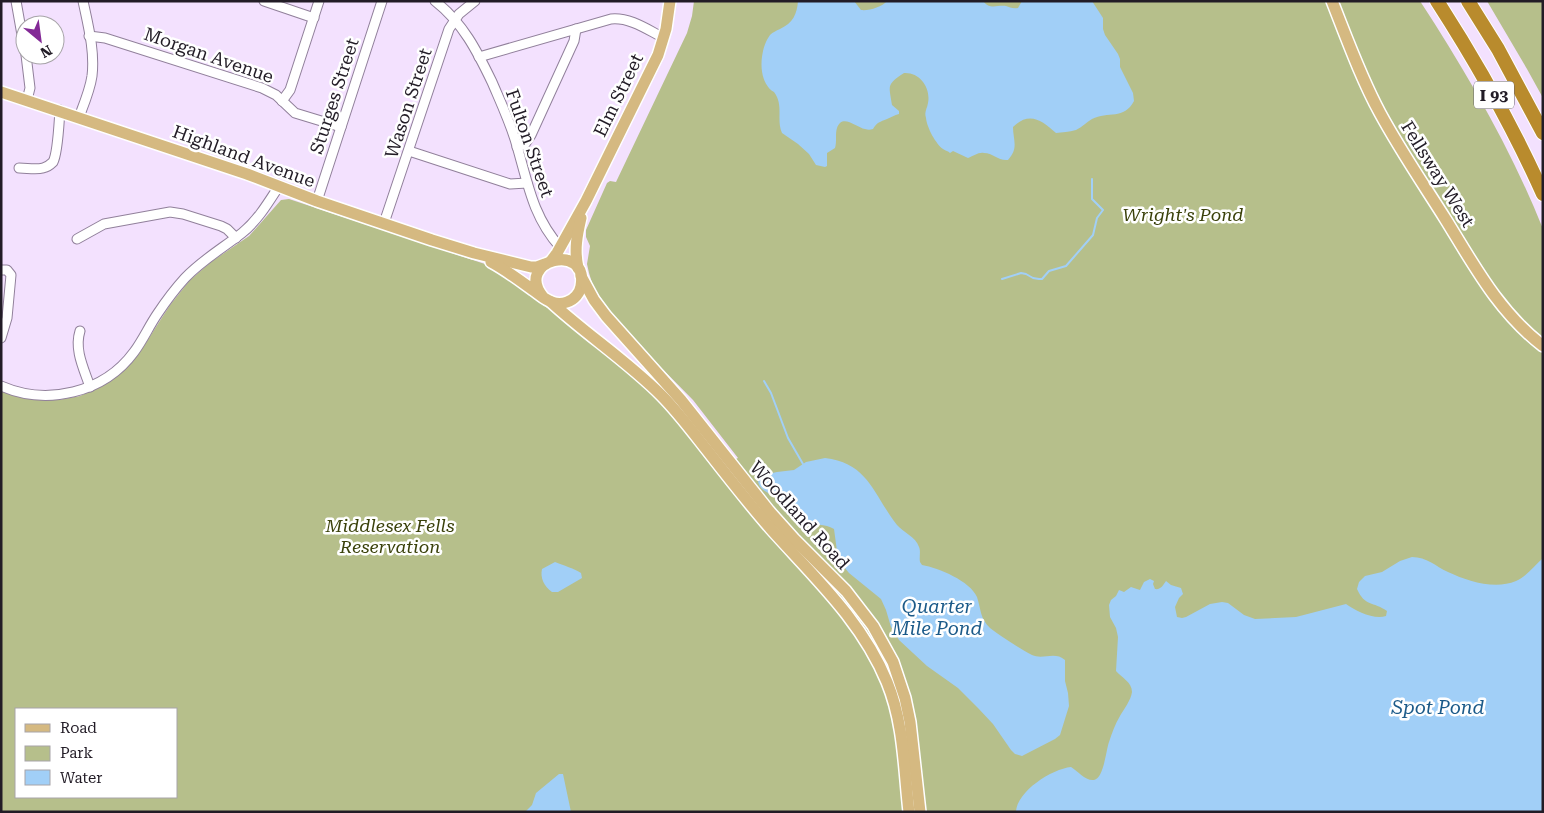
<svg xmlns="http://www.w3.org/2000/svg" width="1544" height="813" font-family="'Roboto Serif',serif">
  <rect width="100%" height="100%" fill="#f3e1fe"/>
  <g fill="#b6bf8b" fill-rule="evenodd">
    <path d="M694,1H1420C1467,73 1511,149 1543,229V812H1V390L32,398L58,400L80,396L111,381L125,369L138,355L170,305L190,280L211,262L249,236L281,200L289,199L497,268L524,286L566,323L613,358L650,391L674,417L715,469L738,458L693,400L626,332L610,312L593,286L589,273L587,264L590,246L586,237V230L607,183L610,181L616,182L687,33L692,16ZM16,709H176V797H16Z"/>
    <polygon points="1487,1 1543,1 1543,98 1527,69"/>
  </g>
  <g fill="#a1cff7">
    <path d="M798,1H854L861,10C869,11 882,7 887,1H983C990,10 996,5 1006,6C1010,7 1012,9 1018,8L1022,1H1092L1103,18V29L1105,35L1118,54L1120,59V67L1133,93L1134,101C1124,120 1108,111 1092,119C1087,122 1082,127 1076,130C1069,132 1062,132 1056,133C1042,120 1029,111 1013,127C1013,140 1019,148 1008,160C998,161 993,153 984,153C978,152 974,156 968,158L953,151L950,153C948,151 946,151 943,149C936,144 927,128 926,118C924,112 927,109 928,103C931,88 920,72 904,73C886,85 889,85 892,105L899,111V114C894,115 892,117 887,119C880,122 877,122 873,129C870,130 868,130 865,129C856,127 842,113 837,128C835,134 837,141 835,148L827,153V166L825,167L816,165L809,154L798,144L782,133C776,120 784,105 774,92C757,82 759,50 770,35C773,32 776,31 780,29C793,23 797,14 798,1Z"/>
    <path d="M825,458C869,463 874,496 897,525C903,532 916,537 919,547C921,551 919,557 920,562L922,565C939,568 970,581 977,597C981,609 980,619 990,628C1002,637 1019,648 1032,655C1043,660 1055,651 1065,660V681L1068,693L1069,706L1060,735L1055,739L1022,756L1015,754L1011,750L993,724L978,708L958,688L927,666L899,640L891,627L886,610L881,599L849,573L841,563L837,551L834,529C825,523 814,526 804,521C797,518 794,509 789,504C780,494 757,495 758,478L763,475L777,472L794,470L806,462Z"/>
    <path d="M1412,557C1427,557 1435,566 1448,572C1467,581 1495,590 1516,581C1526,577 1535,565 1543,558V812H1016C1017,791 1052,769 1071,767C1078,771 1085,781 1094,780C1104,778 1106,750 1109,742C1112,733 1115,724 1120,716C1124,709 1131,700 1132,692C1132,682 1122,678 1116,671L1118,637L1116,628L1110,617L1109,605L1111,600L1116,596L1119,590L1124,592L1131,587L1140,590L1144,582L1150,579L1154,581L1153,584L1155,589C1161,590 1163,585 1166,581L1171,585L1181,588L1183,594L1179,598L1175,607L1177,617L1182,618L1186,617L1210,604L1222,602L1228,603L1244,615L1255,619L1296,617L1346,604C1356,611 1374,620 1386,616L1387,611C1373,601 1365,607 1357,589L1359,582L1365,576L1382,572L1400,561Z"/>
    <path d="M555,562C563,565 575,569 581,573L582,578L558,592H552C544,586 540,578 542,569Z"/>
    <polygon points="559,774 563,774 571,812 525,812 532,805 536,793"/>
  </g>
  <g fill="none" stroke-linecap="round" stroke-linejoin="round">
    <g stroke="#a1cff7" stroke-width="2">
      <polyline points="1002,279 1021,273 1026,274 1033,278 1039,279 1042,279 1049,271 1066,266 1093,235 1097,218 1103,210 1092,199 1092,179"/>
      <polyline points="764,381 771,393 788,438 803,464"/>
    </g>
    <defs>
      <g id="minor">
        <polyline points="16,1 25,52"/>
        <polyline points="264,1 314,18"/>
        <path d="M435,1C463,23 477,51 492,82C501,103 511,124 517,146C528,184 533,217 560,247"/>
        <polyline points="89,36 105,38 262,88 276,95 295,113 341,127"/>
        <polyline points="26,55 30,88 27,100"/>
        <path d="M479,57L611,19C630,17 648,30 664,38"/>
        <polyline points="282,101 290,90 319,1"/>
        <path d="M79,117C84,104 90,90 92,76C95,51 88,25 83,1"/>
        <polyline points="517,147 525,144 531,135 574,41 576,29"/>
        <polyline points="409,151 510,184 527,183"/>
        <path d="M19,168C27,168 36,170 43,168C47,167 50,165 53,162C58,153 59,122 60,110"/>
        <polyline points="317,201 382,1"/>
        <polyline points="384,223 449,29 459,14 475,1"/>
        <polyline points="77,239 104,224 170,212 183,214 221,226 227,229 236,238"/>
        <polyline points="1,270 7,270 11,275 7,318 1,338"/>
        <path d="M80,331C74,350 84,369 90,387"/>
        <path d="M1,386C47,406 104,393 134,352C143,340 149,326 158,313C166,301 175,289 185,278C202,260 223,248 242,233C258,220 268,203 279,186"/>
      </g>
      <g id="major">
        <path d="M1332,1C1347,39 1361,78 1380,113C1400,150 1424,185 1446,220C1475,267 1499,312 1543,346"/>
        <polyline points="1,92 247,174 317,201 432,240 474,253 531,267 537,267 545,264"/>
        <polyline points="551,261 557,253 586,201 658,55 666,29 670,1"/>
        <path d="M491,262C506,270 519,280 533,290C539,294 545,300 552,302C557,304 562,304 567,302C574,300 580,293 581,286C589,241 513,260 543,297"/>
        <path d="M578,268C574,250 577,235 581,218"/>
        <polyline points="581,276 594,300 606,316 681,400 769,511 794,539 846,591 873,626 893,662 905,698 910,722 920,812"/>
        <path d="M551,302C587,335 627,361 661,395C678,412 692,431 707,450C728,477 749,504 771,529C814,577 862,621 887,682C904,723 904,768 909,812"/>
      </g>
      <g id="highway">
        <path d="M1437,1C1477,63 1513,127 1543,194"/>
        <polyline points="1468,1 1498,49 1543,133"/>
      </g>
    </defs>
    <use href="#minor" stroke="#91809b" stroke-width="11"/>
    <use href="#major" stroke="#fff" stroke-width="14"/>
    <use href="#highway" stroke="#fff" stroke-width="16"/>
    <use href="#minor" stroke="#fff" stroke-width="9"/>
    <use href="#major" stroke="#d5b981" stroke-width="11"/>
    <use href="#highway" stroke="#b98b2d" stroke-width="14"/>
  </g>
  <g text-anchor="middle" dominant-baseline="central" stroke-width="5" stroke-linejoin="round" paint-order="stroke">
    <rect fill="#fff" stroke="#646067" stroke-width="1" x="1474" y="81.5" width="40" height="27" rx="4"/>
    <g font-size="16" font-weight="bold" fill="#221c26">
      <text x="1494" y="95">I 93</text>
    </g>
    <g font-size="18" fill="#221c26" stroke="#fff">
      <text transform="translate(209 55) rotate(19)">Morgan Avenue</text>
      <text transform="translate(618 95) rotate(-64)">Elm Street</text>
      <text transform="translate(334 96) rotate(-72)">Sturges Street</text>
      <text transform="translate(408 103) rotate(-72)">Wason Street</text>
      <text transform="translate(530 143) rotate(71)">Fulton Street</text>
      <text transform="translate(244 156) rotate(20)">Highland Avenue</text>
      <text transform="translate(1438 174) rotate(58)">Fellsway West</text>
      <text transform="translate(800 515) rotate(48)">Woodland Road</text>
    </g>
    <g font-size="18" font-style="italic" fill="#3a410a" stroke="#fff">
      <text x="1183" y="214">Wright's Pond</text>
      <text x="390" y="525">Middlesex Fells<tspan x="390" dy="21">Reservation</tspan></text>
    </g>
    <g font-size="19" font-style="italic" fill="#1b5a89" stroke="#fff">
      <text x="937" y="606">Quarter<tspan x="937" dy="22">Mile Pond</tspan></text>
      <text x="1438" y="707">Spot Pond</text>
    </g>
  </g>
  <rect width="1544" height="813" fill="none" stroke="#221c26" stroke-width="5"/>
  <rect x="15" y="708" width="162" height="90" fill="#ffffff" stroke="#a7a4a8"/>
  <rect x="25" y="724" width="25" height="8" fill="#d5b981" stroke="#a7a4a8"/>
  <text x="60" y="733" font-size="15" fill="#221c26">Road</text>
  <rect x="25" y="746" width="25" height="15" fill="#b6bf8b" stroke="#a7a4a8"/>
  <text x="60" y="758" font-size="15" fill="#221c26">Park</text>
  <rect x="25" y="770" width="25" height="15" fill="#a1cff7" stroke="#a7a4a8"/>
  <text x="60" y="783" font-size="15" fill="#221c26">Water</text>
  <g transform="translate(40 40) rotate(151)"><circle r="24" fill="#ffffff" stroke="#a7a4a8"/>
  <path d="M0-4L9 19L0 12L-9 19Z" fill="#832996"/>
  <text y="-8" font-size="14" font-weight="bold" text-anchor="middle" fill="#221c26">N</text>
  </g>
</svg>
